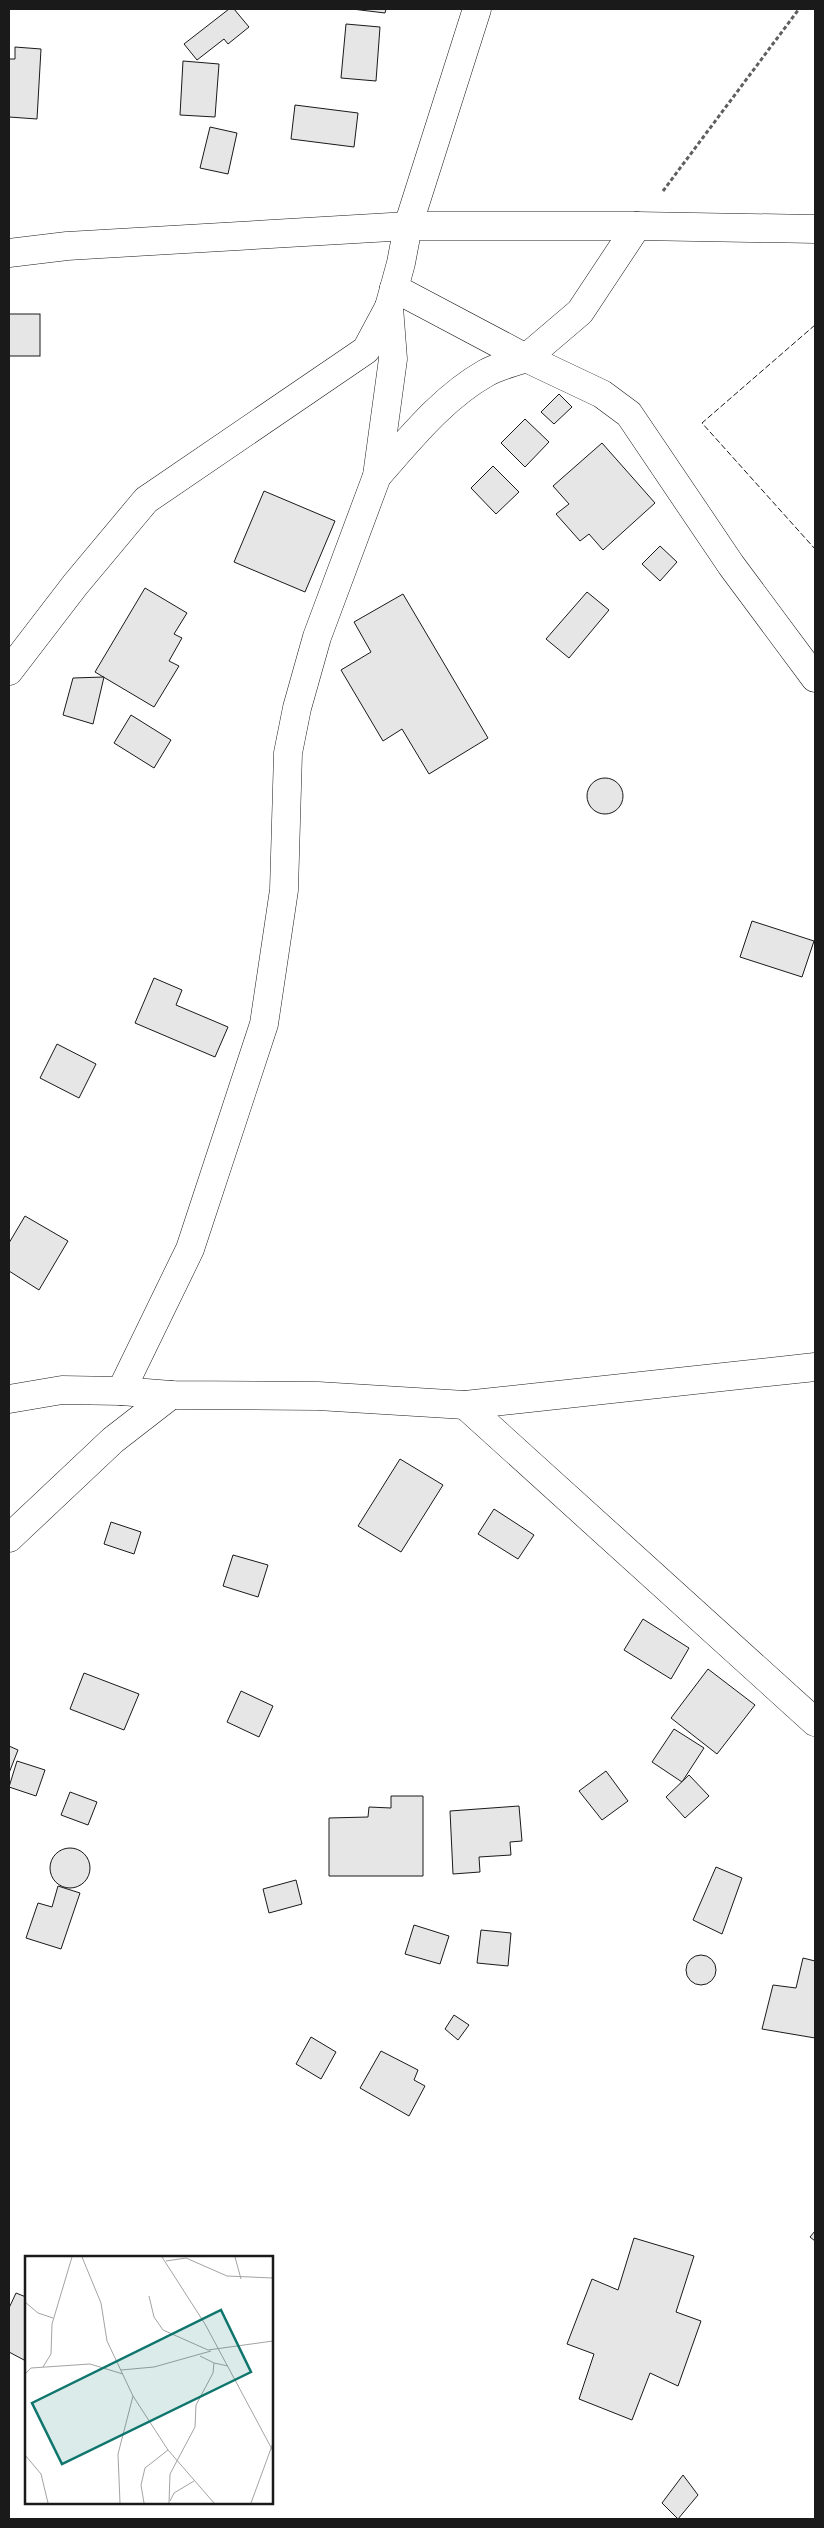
<svg xmlns="http://www.w3.org/2000/svg" width="824" height="2528" font-family="Inter,sans-serif">
  <rect width="100%" height="100%" fill="#fff"/>
  <g fill="#e6e6e6" stroke="#1a1a1a">
    <polygon points="229,9 234,9 249,27 228,44 224,39 197,60 184,44"/>
    <polygon points="352,9 386,9 385,13"/>
    <polygon points="346,24 380,27 376,81 341,78"/>
    <polygon points="15,47 41,49 37,119 9,117 9,59 15,59"/>
    <polygon points="183,61 219,64 215,117 180,115"/>
    <polygon points="295,105 358,113 354,147 291,139"/>
    <polygon points="210,127 237,133 228,174 200,168"/>
    <rect x="9" y="314" width="31" height="42"/>
    <polygon points="559,394 572,407 554,424 541,412"/>
    <polygon points="525,419 549,442 525,467 501,443"/>
    <polygon points="602,443 655,503 603,550 589,534 580,541 556,514 569,504 553,486"/>
    <polygon points="493,466 519,492 496,514 471,488"/>
    <polygon points="264,491 335,521 305,592 234,562"/>
    <polygon points="660,546 677,562 660,581 642,564"/>
    <polygon points="145,588 187,613 174,634 182,638 169,661 179,666 154,707 95,672"/>
    <polygon points="587,592 609,610 569,658 546,639"/>
    <polygon points="403,594 488,738 429,774 402,729 383,741 341,670 371,652 354,622"/>
    <polygon points="104,677 93,724 63,715 73,678"/>
    <polygon points="131,715 171,740 154,768 114,743"/>
    <circle cx="605" cy="796" r="18"/>
    <polygon points="752,921 814,941 802,977 740,957"/>
    <polygon points="154,978 182,990 176,1005 228,1027 215,1057 135,1023"/>
    <polygon points="57,1044 96,1064 79,1098 40,1078"/>
    <polygon points="25,1216 68,1241 39,1290 9,1271 9,1243"/>
    <polygon points="400,1459 443,1485 401,1552 358,1526"/>
    <polygon points="494,1509 534,1535 518,1559 478,1534"/>
    <polygon points="111,1522 141,1532 134,1554 104,1544"/>
    <polygon points="233,1555 268,1565 258,1597 223,1586"/>
    <polygon points="643,1619 689,1648 671,1679 624,1650"/>
    <polygon points="708,1669 755,1705 717,1754 671,1718"/>
    <polygon points="84,1673 139,1694 124,1730 70,1709"/>
    <polygon points="241,1691 273,1706 259,1737 227,1722"/>
    <polygon points="674,1729 704,1748 682,1782 652,1762"/>
    <polygon points="9,1746 18,1750 9,1773"/>
    <polygon points="17,1761 45,1770 36,1796 9,1787"/>
    <polygon points="606,1771 628,1801 602,1820 579,1791"/>
    <polygon points="689,1775 709,1796 685,1818 666,1797"/>
    <polygon points="70,1792 97,1802 88,1825 61,1815"/>
    <polygon points="391,1796 423,1796 423,1876 329,1876 329,1818 368,1817 369,1807 391,1808"/>
    <polygon points="519,1806 522,1841 510,1842 511,1855 479,1857 480,1872 453,1874 450,1811"/>
    <circle cx="70" cy="1868" r="20"/>
    <polygon points="716,1867 742,1878 722,1934 693,1920"/>
    <polygon points="296,1880 302,1904 269,1913 263,1889"/>
    <polygon points="58,1886 80,1893 61,1949 26,1938 38,1903 52,1907"/>
    <polygon points="414,1925 449,1936 440,1964 405,1954"/>
    <polygon points="481,1930 511,1933 508,1966 477,1963"/>
    <circle cx="701" cy="1970" r="15"/>
    <polygon points="803,1958 815,1961 815,2038 762,2029 773,1985 796,1988"/>
    <polygon points="454,2015 469,2025 458,2040 445,2029"/>
    <polygon points="311,2037 336,2052 321,2079 296,2064"/>
    <polygon points="381,2051 418,2070 414,2080 425,2086 409,2116 360,2088"/>
    <polygon points="815,2231 815,2241 810,2237"/>
    <polygon points="634,2238 694,2256 676,2312 701,2321 678,2386 650,2373 632,2420 579,2399 594,2354 567,2344 592,2279 618,2290"/>
    <polygon points="16,2293 26,2297 26,2361 9,2352 9,2308"/>
    <polygon points="683,2475 698,2495 678,2519 662,2503"/>
  </g>
  <g fill="none" stroke-linecap="round" stroke-linejoin="round">
    <defs>
      <g id="minor">
        <polyline points="637,226 580,312 526,358 602,394 629,414 731,565 815,678"/>
        <polyline points="9,253 67,246 408,226 637,226 815,229"/>
        <polyline points="394,288 526,358"/>
        <path d="M377,476C410,439 442,398 486,373C498,366 513,363 526,358"/>
        <polyline points="9,671 75,585 146,500 366,350 389,307 401,263 408,226 477,9"/>
        <polyline points="121,1391 190,1249 264,1024 284,890 288,753 297,708 317,637 377,476 393,359 389,307"/>
        <polyline points="9,1399 62,1390 121,1391 171,1395 318,1396 465,1405 815,1367"/>
        <polyline points="465,1405 815,1722"/>
        <polyline points="9,1538 113,1440 171,1395"/>
      </g>
    </defs>
    <use href="#minor" stroke="#1a1a1a" stroke-width="29"/>
    <polyline stroke="#5f5f5f" stroke-width="3" stroke-dasharray="4 2.5" stroke-linecap="butt" points="663,191 799,9"/>
    <use href="#minor" stroke="#fff" stroke-width="28"/>
    <polyline stroke="#1a1a1a" stroke-width="1" stroke-dasharray="6 2.5" stroke-linecap="butt" points="815,325 702,423 815,549"/>
  </g>
  <g transform="translate(25 2256)">
    <rect width="248" height="248" fill="#fff"/>
    <path fill="none" stroke="#a3a3a3" stroke-width="1" d="M57,1L76,47L82,85L108,140L143,194L189,247M137,1L180,68L248,195M210,1L216,23M141,5L161,2L202,20L248,22M124,40L129,61L138,74L183,94L248,85M0,46L13,57L28,62M175,100L189,107M18,111L26,98L27,68L47,1M96,114L129,111L186,95M0,118L6,112L65,108L98,118M0,199L16,218L23,247M145,245L149,237L169,225M95,247L93,198L108,140M119,247L116,229L120,212L143,194M144,247L145,218L170,171L171,149L188,117L189,107L203,110M226,247L248,187"/>
    <path fill="#0f766e" fill-opacity="0.15" stroke="#0f766e" stroke-width="2.5" d="M196,54L226,116L37,208L7,147Z"/>
    <rect width="248" height="248" fill="none" stroke="#1a1a1a" stroke-width="2.5"/>
  </g>
  <rect width="824" height="2528" fill="none" stroke="#1a1a1a" stroke-width="20"/>
</svg>
